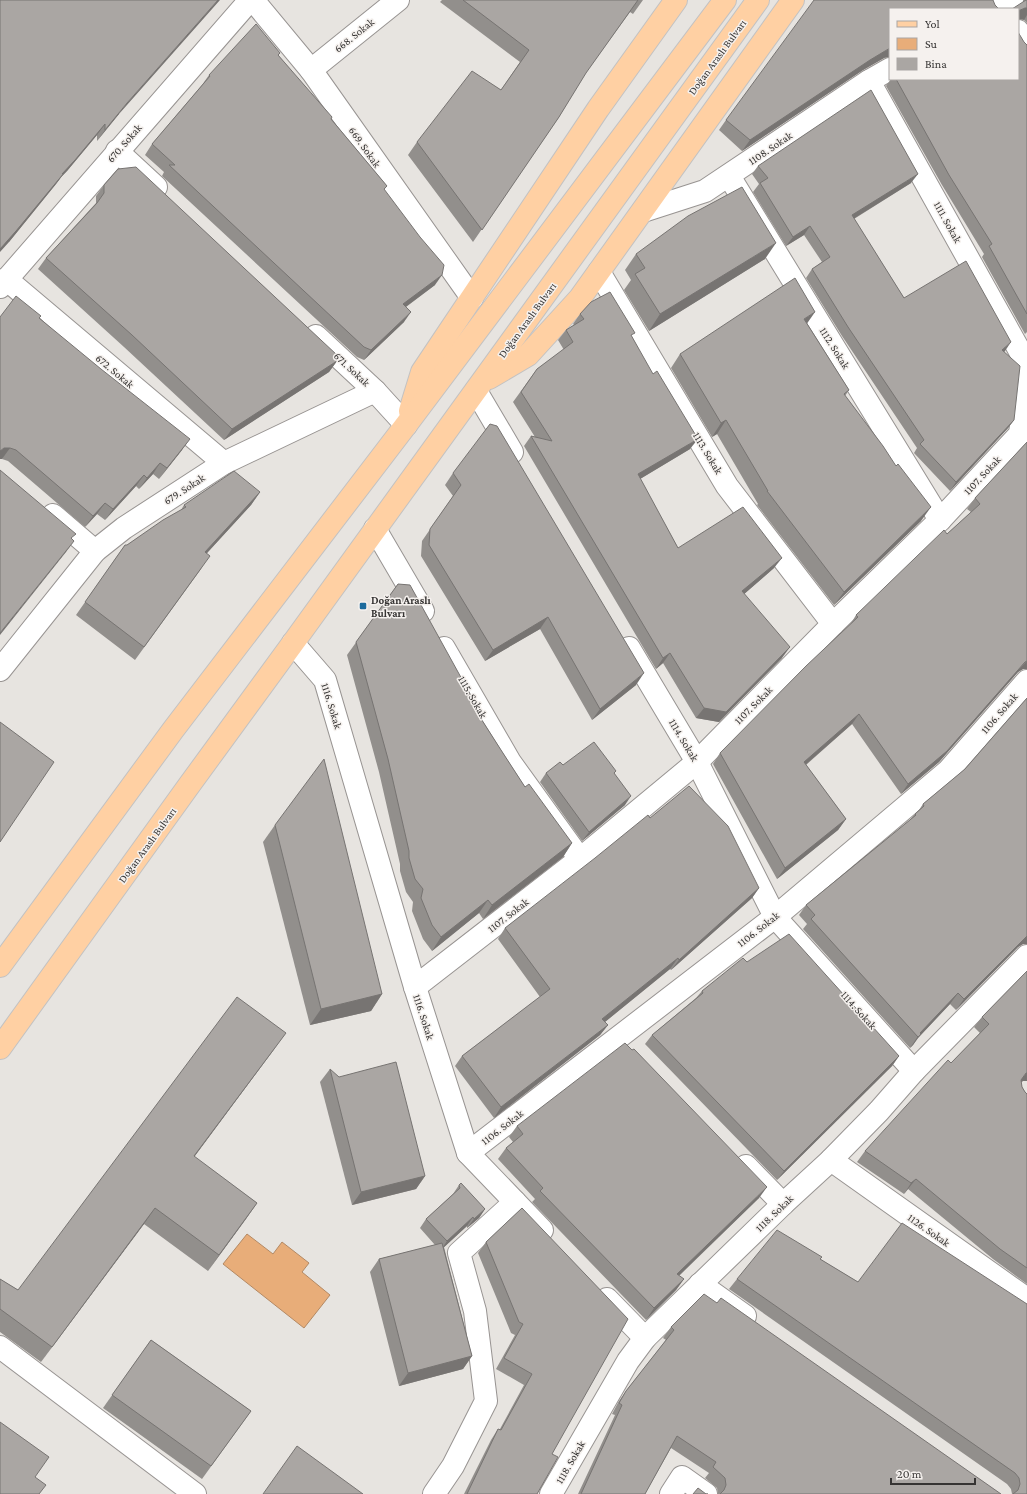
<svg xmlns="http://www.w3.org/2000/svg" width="1027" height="1494" font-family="'Crimson Pro',serif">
  <rect width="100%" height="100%" fill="#e7e4e0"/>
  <polygon fill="#e8ad79" stroke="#b38964" points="247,1234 273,1254 282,1242 309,1263 302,1272 330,1295 304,1328 223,1264"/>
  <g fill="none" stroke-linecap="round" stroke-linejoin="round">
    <defs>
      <g id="minor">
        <polyline points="253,0 311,70 472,298"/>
        <polyline points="998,9 1012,0"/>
        <polyline points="1018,31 1027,46"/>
        <polyline points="311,70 398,0"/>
        <polyline points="869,81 1027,364"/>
        <polyline points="117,151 156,187"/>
        <polyline points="729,176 940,520"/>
        <polyline points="643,211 705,191 869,81 890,69"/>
        <polyline points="599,272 727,486 833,624"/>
        <polyline points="6,279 224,463"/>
        <polyline points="0,287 250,0"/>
        <polyline points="316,336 375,391"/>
        <polyline points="476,391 512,452"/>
        <polyline points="53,515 95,551"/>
        <polyline points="375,529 423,611"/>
        <polyline points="293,643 325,680 415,987 468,1153 542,1230"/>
        <polyline points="444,648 510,762 580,859"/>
        <polyline points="629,648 697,762 775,917 914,1071"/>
        <polyline points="0,670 95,551 124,528 224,463 375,391 406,425"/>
        <polyline points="415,987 580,859 697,762 833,624 940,520 1020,434 1027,373"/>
        <polyline points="468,1153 775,917 948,771 1027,681"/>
        <polyline points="831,1160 1027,1299"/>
        <polyline points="746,1166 783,1204"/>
        <polyline points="700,1284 745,1316"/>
        <polyline points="607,1299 645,1338"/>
        <polyline points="0,1347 195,1494"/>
        <polyline points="434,1494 453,1466 486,1401 475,1311 459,1253 515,1202"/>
        <polyline points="551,1494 628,1361 645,1338 783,1204 831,1160 879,1111 914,1071 1027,956"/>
        <polyline points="671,1494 682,1477 706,1494"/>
      </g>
      <g id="major">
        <polyline points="489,378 528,355 580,298 793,0"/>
        <polyline points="410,411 422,372 598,109 676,0"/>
        <polyline points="0,966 173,730 406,425 725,0"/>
        <polyline points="0,1048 190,784 293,643 758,0"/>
      </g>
    </defs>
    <use href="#minor" stroke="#989492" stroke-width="24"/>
    <use href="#major" stroke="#c3c2c2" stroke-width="24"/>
    <use href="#minor" stroke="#fff" stroke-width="22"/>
    <use href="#major" stroke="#ffd0a3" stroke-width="22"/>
  </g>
  <g fill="#928f8c">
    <polygon points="0,0 119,114 97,141 97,135 67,171 62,176 56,184 9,242"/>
    <polygon points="442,0 643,0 633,14 630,12 584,75 559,117 473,242 408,155 417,142 501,90 520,62 440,2"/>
    <polygon points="1024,0 1027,0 1027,23 1024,20"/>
    <polygon points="890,9 884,58 863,70 742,151 719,130 726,120"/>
    <polygon points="1024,42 1027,45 1027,332 1025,334 982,257 984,254 942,185 886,86 891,79 1018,79"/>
    <polygon points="278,55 387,186 384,190 435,285 406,307 404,322 364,360 357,357 162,176 164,172 145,155 152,144 202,85 209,75"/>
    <polygon points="758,166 911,183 854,219 904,298 1005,351 1004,352 1014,420 1008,428 950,491 914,453 917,448 842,336 806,278 812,269 822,262 804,235 786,246 753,192 759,184 752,174"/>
    <polygon points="104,185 337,361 329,372 224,440 124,347 38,269 46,258 96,203 96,196"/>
    <polygon points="636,254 765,259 649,331 624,290 631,280 625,270"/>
    <polygon points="580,314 632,337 690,449 640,479 678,548 774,568 744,594 782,658 719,722 696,718 663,663 656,669 524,446 531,436 535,437 513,402 537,369 564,350 558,340 566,330 574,325 573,324"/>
    <polygon points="40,318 182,450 159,479 153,474 139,489 136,486 105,520 97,514 85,527 8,461 2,459"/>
    <polygon points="807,323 849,390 845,396 921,521 834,605 757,505 758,504 717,434 712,437 671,368 680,354"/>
    <polygon points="1027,442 1027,669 1023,669 1018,672 939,762 901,794 852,724 806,765 846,819 838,830 777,879 713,764 720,753 850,625 856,615 947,534 971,512 967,509 975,498"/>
    <polygon points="453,473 636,685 592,720 540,629 485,661 421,556 422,541 453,496 445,485"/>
    <polygon points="260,492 251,505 207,553 201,569 135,660 76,615 125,545 127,545 181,510 184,505"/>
    <polygon points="398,584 474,701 472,704 501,750 525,787 572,843 563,857 483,919 479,913 432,951 423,939 412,911 413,902 406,892 400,871 400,864 379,772 347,655"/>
    <polygon points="563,765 614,773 625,805 582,841 540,782 546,773"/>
    <polygon points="965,769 1023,944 1018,947 956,1010 950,1004 918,1038 913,1045 910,1048 803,929 807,924 799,915 806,905 910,820 915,814 919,810 923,804"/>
    <polygon points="650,818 759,888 752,898 671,970 670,969 605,1022 608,1025 600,1035 494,1118 455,1066 462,1056 540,997 498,939 505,928"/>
    <polygon points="275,825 382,994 371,1011 310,1025 263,842"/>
    <polygon points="747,962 899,1056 892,1066 777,1180 645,1044 652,1035 696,998 702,991"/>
    <polygon points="1027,971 1023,1081 1021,1082 1022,1087 1025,1092 1027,1094 1027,1284 993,1259 908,1189 904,1194 857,1162 865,1151 951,1063 980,1033 974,1027 982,1017"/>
    <polygon points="275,1048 194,1157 257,1203 208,1271 144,1224 41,1362 0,1332 0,1279 18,1290"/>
    <polygon points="330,1069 425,1176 416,1189 352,1205 320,1082"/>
    <polygon points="517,1126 759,1198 679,1276 684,1279 676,1290 646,1320 532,1202 535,1199 498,1159 506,1148 513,1142 509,1137"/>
    <polygon points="459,1185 485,1209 479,1218 467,1228 467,1226 444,1247 472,1356 463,1369 399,1386 370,1272 379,1259 435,1245 420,1228 426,1219 453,1194"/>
    <polygon points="522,1208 552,1454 537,1494 464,1494 491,1440 498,1429 500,1429 524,1385 496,1369 515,1335 511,1333 478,1253 486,1242"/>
    <polygon points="820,1259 858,1282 1027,1304 1027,1494 1012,1494 1011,1489 1007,1484 729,1289 737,1279"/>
    <polygon points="717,1303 1000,1494 1001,1494 718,1494 717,1488 705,1478 709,1473 671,1448 645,1494 578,1494 615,1415 612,1414 619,1401 626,1391 666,1340 663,1338 671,1327"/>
    <polygon points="151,1340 251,1411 202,1479 103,1408"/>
  </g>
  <g fill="#777472">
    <polygon points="218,0 220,0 119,114 97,141 105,130 127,103"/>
    <polygon points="1025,8 1027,8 1027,15 1024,20 1018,19 1018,11"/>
    <polygon points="890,48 890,57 884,58 863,70 742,151 750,140 870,60"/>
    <polygon points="105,124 97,135 67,171 62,176 56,184 9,242 0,252 0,249 62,174"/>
    <polygon points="918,174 911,183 845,224 852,215"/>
    <polygon points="810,226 804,235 786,246 793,237"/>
    <polygon points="776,243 765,259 649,331 660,314"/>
    <polygon points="442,275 435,285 396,314 403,304"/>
    <polygon points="411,312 404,322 364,360 371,350"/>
    <polygon points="815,312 806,325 804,319"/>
    <polygon points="1011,342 1005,351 995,359 1002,350"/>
    <polygon points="337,361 329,372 224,440 232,429"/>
    <polygon points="726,420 717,434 712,437 721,423"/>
    <polygon points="1014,420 1008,428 950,491 956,482"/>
    <polygon points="190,439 182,450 159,479 167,468"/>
    <polygon points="698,439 690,449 630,485 638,474"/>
    <polygon points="4,448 10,448 2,459 0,459 0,451"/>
    <polygon points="160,463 153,474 139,489 147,478"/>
    <polygon points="144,475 136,486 105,520 113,509"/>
    <polygon points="260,492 251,505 196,565 205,552"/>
    <polygon points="105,503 97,514 85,527 93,516"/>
    <polygon points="931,507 921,521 834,605 844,592"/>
    <polygon points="74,541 66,552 0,635 0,633"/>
    <polygon points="782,558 774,568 735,602 742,591"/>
    <polygon points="548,617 540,629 485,661 493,650"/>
    <polygon points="790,647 782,658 719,722 696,718 704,708"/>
    <polygon points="670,653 663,663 656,669 663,658"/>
    <polygon points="1027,661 1027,669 1023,669 1018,672 939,762 901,794 908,784"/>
    <polygon points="644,673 636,685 592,720 600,709"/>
    <polygon points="859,714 852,724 796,773 804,762"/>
    <polygon points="631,796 625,805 582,841 589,832"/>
    <polygon points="846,819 838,830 777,879 785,868"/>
    <polygon points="572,843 563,857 483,919 492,905"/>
    <polygon points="759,888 752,898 671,970 679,960"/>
    <polygon points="488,900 479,913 432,951 441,937"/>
    <polygon points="1027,936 1027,944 1023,944 1018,947 956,1010 964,999"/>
    <polygon points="678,958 670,969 595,1030 602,1019"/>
    <polygon points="958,993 950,1004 918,1038 913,1045 910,1048 920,1033"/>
    <polygon points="382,994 371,1011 310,1025 321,1009"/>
    <polygon points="608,1025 600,1035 494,1118 501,1107"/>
    <polygon points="286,1033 275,1048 183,1172 194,1156"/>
    <polygon points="899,1056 892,1066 777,1180 784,1171"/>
    <polygon points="1026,1073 1027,1073 1027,1081 1023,1081 1018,1084"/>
    <polygon points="425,1176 416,1189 352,1205 361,1192"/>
    <polygon points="916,1179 904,1194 911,1183"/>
    <polygon points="767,1187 759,1198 669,1285 677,1274"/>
    <polygon points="257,1203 246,1219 208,1271 219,1255"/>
    <polygon points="155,1208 144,1224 41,1362 52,1347"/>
    <polygon points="485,1209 479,1218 467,1228 474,1219"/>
    <polygon points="473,1217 467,1226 441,1250 447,1241"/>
    <polygon points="684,1279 676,1290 646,1320 654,1308"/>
    <polygon points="472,1356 463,1369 399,1386 408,1373"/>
  </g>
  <g fill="#aaa6a3" stroke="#777472">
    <polygon points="0,0 218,0 127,103 105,130 105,124 75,160 62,174 64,173 16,231 0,249"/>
    <polygon points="463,0 638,0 586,73 559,117 482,230 417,142 472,71 501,90 529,50"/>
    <polygon points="814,0 993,0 995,5 999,9 890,9 890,48 870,60 750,140 726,120"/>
    <polygon points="1026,0 1027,0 1027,8 1025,8 1018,11 1018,9 1012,9"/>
    <polygon points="256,24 280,53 278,55 332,117 331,119 387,186 384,189 420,237 444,265 442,275 403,304 411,312 371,350 364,347 169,165 175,165 152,144 210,76 209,75"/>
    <polygon points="1018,32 1024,42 1027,45 1027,314 989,246 992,244 949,175 896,79 1018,79"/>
    <polygon points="871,90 918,174 852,215 904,298 966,261 1011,342 1002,350 1020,366 1014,420 956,482 920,444 924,440 848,327 812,269 830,257 810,226 793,237 760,183 768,178 758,166"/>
    <polygon points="136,167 337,355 337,361 232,429 132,335 46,258 97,203 104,193 104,185 118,169"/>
    <polygon points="742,187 776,243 660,314 635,274 645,268 636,254 688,216"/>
    <polygon points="795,278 815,312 804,319 849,390 844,394 883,446 896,466 898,464 931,507 844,592 767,491 768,491 726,420 721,423 680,354"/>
    <polygon points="610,292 635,333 631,335 653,374 657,371 698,439 638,474 678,548 743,507 782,558 742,591 790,647 726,712 704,708 670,653 663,658 531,436 552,441 521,392 537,369 573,342 566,330 584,319 580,314 591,302"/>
    <polygon points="16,296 41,316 39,318 101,369 190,439 167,468 160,463 147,478 144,475 113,509 105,503 93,516 16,450 10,448 4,448 0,451 0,317"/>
    <polygon points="490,424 497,426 644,673 600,709 548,617 493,650 429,545 430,529 461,485 453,473"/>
    <polygon points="1027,442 1027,661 1025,662 947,751 908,784 859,714 804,762 846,819 785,868 720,753 806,666 858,617 856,615 944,530 947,534 980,504 975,498"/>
    <polygon points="0,470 76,534 71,538 74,541 0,633"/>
    <polygon points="234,471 260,492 205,552 210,556 144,647 85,602 125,545 127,545 163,520 186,507 184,505"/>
    <polygon points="398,584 410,585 474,701 471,703 501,750 525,787 529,784 572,843 492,905 488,900 441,937 432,925 421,898 423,889 415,879 409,858 409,851 388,759 356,642"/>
    <polygon points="1027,698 1027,936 964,999 958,993 920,1033 921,1034 918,1037 811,919 815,915 806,905 916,815 915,814 924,806 923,804 965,769"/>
    <polygon points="0,722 54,762 0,842"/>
    <polygon points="594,742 616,771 614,773 631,796 589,832 546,773 560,762 563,765"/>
    <polygon points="324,759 382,994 321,1009 275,825"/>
    <polygon points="689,786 728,826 759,888 679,960 678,958 602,1019 608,1025 501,1107 462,1056 550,989 505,928 595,858 648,815 650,818"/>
    <polygon points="789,934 899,1056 784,1171 652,1035 703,993 702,991 743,958 747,962"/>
    <polygon points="1027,971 1027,1073 1026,1073 1021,1080 1022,1087 1025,1092 1027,1094 1027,1268 1000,1249 916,1179 911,1183 865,1151 948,1060 951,1063 989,1024 982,1017"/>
    <polygon points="237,997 286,1033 194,1156 257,1203 219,1255 155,1208 52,1347 0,1309 0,1279 18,1290"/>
    <polygon points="625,1043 632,1050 634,1049 767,1187 677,1274 684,1279 654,1308 540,1191 543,1188 506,1148 523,1134 517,1126"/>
    <polygon points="396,1062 425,1176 361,1192 330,1069 339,1077"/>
    <polygon points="461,1183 485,1209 474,1219 473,1217 447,1241 426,1219 460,1188 459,1185"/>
    <polygon points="522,1208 628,1319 552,1454 558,1457 537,1494 467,1494 498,1429 501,1430 532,1374 504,1358 523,1324 519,1322 486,1242"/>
    <polygon points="902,1223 1027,1304 1027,1494 1013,1494 1018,1490 1020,1484 1019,1478 1015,1473 737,1279 777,1230 822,1257 820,1259 858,1282"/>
    <polygon points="442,1243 472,1356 408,1373 379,1259"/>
    <polygon points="704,1294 717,1303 721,1298 1001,1494 720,1494 724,1490 726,1485 725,1478 713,1467 716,1462 677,1436 645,1494 581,1494 622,1405 619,1403 626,1391 674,1330 671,1327"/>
    <polygon points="151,1340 251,1411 211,1466 112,1395"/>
    <polygon points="0,1422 49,1457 35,1477 46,1485 39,1494 0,1494"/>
    <polygon points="297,1446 363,1494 263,1494"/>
    <polygon points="698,1488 706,1494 708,1494 693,1494"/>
  </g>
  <rect fill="#1c6b9d" stroke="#f5f1ee" stroke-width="1.5" x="359" y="602" width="8" height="8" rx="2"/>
  <g text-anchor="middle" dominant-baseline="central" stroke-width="3" stroke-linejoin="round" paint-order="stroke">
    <g font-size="11" fill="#363433" stroke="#f5f1ee">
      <text transform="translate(354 35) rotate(-39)">668. Sokak</text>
      <text transform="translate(717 57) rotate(-54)">Doğan Araslı Bulvarı</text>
      <text transform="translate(124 143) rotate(-49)">670. Sokak</text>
      <text transform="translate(365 147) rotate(55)">669. Sokak</text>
      <text transform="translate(770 148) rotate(-34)">1108. Sokak</text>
      <text transform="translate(948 222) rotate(61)">1111. Sokak</text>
      <text transform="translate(527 320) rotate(-54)">Doğan Araslı Bulvarı</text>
      <text transform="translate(835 348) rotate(58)">1112. Sokak</text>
      <text transform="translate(352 369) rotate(43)">671. Sokak</text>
      <text transform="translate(115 371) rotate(40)">672. Sokak</text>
      <text transform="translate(708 453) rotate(59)">1113. Sokak</text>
      <text transform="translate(982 475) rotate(-47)">1107. Sokak</text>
      <text transform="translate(184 489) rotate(-33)">679. Sokak</text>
      <text transform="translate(473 697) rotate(60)">1115. Sokak</text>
      <text transform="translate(753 705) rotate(-45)">1107. Sokak</text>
      <text transform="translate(332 706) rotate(73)">1116. Sokak</text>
      <text transform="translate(999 713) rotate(-49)">1106. Sokak</text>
      <text transform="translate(684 740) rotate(59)">1114. Sokak</text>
      <text transform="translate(147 845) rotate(-54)">Doğan Araslı Bulvarı</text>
      <text transform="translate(508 915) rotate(-38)">1107. Sokak</text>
      <text transform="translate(758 929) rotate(-38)">1106. Sokak</text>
      <text transform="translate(859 1010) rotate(48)">1114. Sokak</text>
      <text transform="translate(424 1017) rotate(72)">1116. Sokak</text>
      <text transform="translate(502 1127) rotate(-38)">1106. Sokak</text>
      <text transform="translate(774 1213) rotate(-44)">1118. Sokak</text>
      <text transform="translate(929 1230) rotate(35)">1126. Sokak</text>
      <text transform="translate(570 1462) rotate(-60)">1118. Sokak</text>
    </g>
    <g font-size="11" font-weight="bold" fill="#363433" stroke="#f5f1ee" text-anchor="start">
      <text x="371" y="600">Doğan Araslı<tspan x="371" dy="13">Bulvarı</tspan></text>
    </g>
  </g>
  <rect x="889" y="8" width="130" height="72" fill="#f5f1ee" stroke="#a9a5a3"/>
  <rect x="897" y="21" width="20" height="6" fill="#ffd0a3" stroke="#a9a5a3"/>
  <text x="925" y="28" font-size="12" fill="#363433">Yol</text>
  <rect x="897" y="38" width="20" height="12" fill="#e8ad79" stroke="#a9a5a3"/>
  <text x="925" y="48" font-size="12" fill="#363433">Su</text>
  <rect x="897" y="58" width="20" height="12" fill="#aaa6a3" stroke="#a9a5a3"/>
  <text x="925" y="68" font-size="12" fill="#363433">Bina</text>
  <path d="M891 1478v6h84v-6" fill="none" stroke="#363433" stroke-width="2"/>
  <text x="897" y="1478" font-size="12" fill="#363433" stroke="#f5f1ee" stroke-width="3" paint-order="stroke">20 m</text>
</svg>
